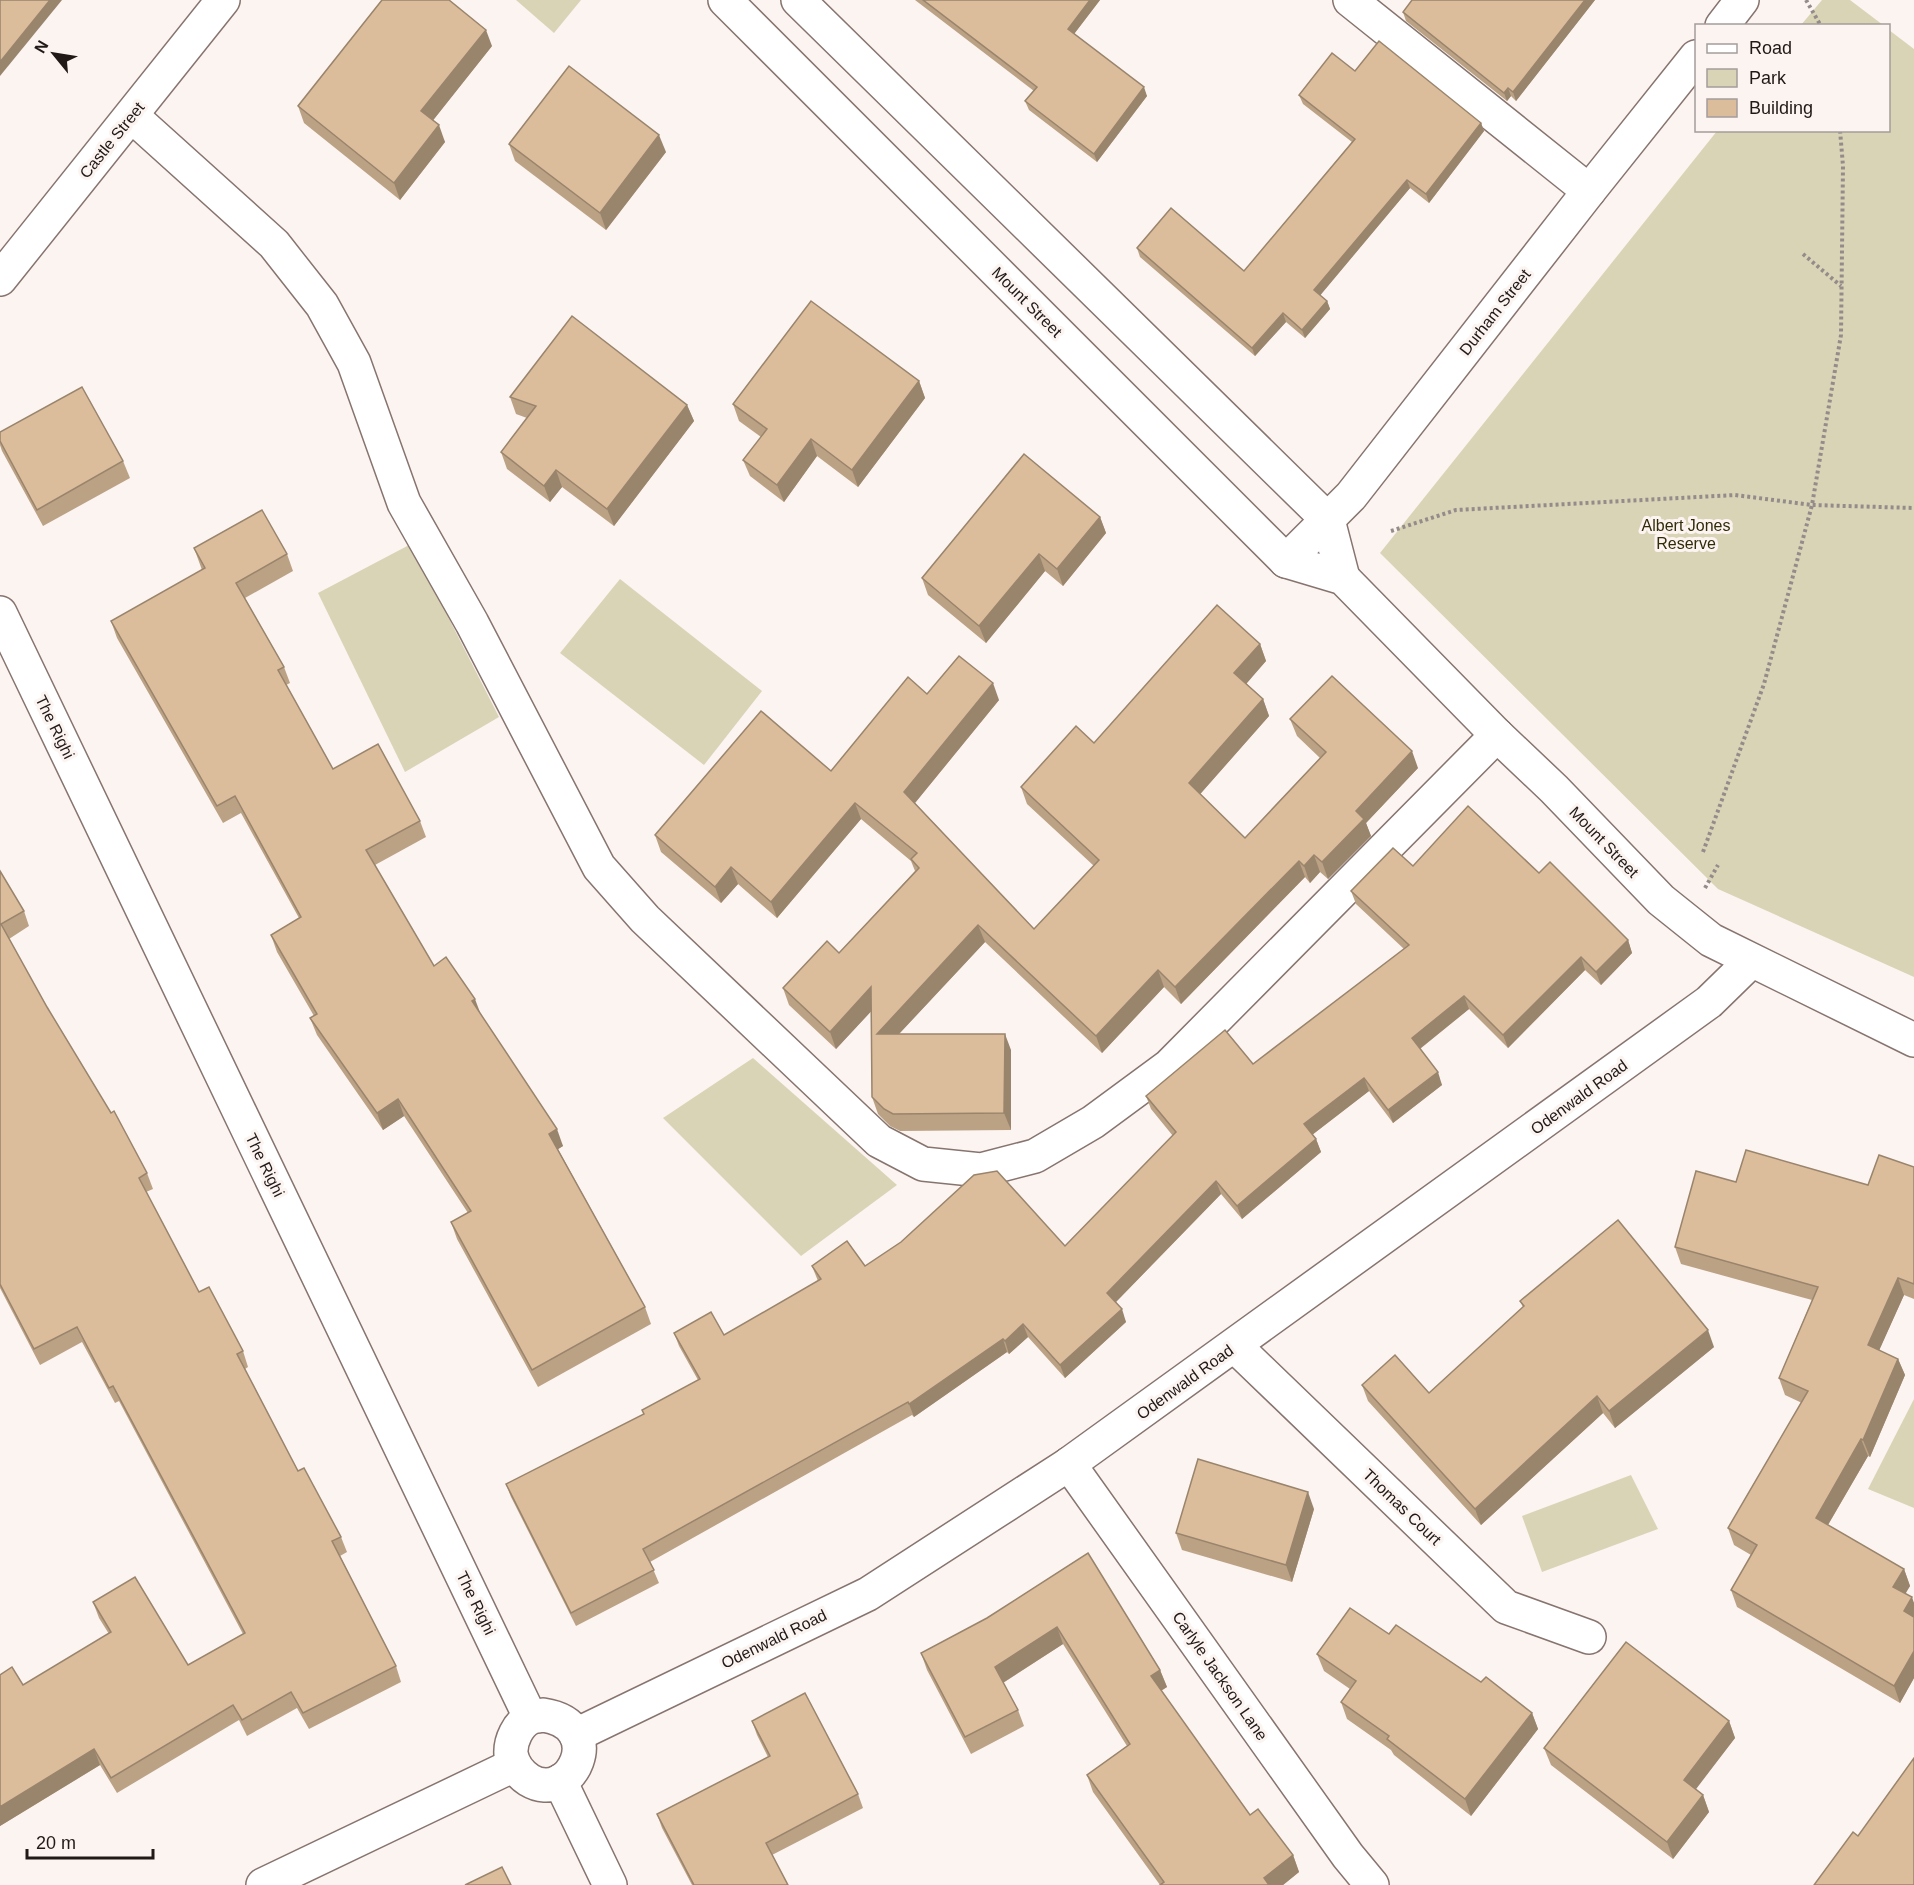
<svg xmlns="http://www.w3.org/2000/svg" width="1914" height="1885" font-family="Helvetica,sans-serif">
  <rect width="100%" height="100%" fill="#fcf4f1"/>
  <g fill="#dad4b7">
    <polygon points="516,0 581,0 554,33"/>
    <polygon points="1822,0 1850,0 1883,25 1801,25"/>
    <polygon points="1889,30 1914,49 1914,977 1718,889 1380,553 1717,131 1888,130"/>
    <polygon points="411,544 499,717 405,772 318,593"/>
    <polygon points="620,579 762,691 704,765 560,653"/>
    <polygon points="753,1058 897,1185 801,1256 663,1118"/>
    <polygon points="1914,1399 1914,1508 1868,1489"/>
    <polygon points="1631,1475 1658,1529 1542,1572 1522,1516"/>
  </g>
  <g fill="none" stroke-linecap="round" stroke-linejoin="round">
    <defs>
      <g id="minor">
        <polyline points="725,0 1286,561 1343,578 1497,735 1554,789 1661,900 1711,940 1914,1040"/>
        <polyline points="798,0 1328,520 1343,578"/>
        <polyline points="1350,0 1589,191"/>
        <polyline points="1722,26 1742,0"/>
        <polyline points="132,116 274,244 322,305 354,363 404,503 472,623 599,867 645,919 879,1141 923,1164 981,1170 1035,1156 1093,1122 1169,1066 1497,735"/>
        <polyline points="0,279 223,0"/>
        <polyline points="1286,561 1351,496 1589,191 1696,57"/>
        <polyline points="0,613 530,1717"/>
        <polyline points="1235,1346 1506,1607 1589,1637"/>
        <polyline points="1069,1464 1348,1856 1372,1885"/>
        <path d="M543,1715C610,1725 571,1806 529,1780C520,1774 513,1765 511,1754C510,1741 518,1724 530,1718C533,1716 539,1716 543,1715Z"/>
        <polyline points="576,1735 868,1594 1069,1464 1709,1002 1751,961"/>
        <polyline points="560,1781 610,1885"/>
        <polyline points="263,1885 514,1765"/>
      </g>
    </defs>
    <use href="#minor" stroke="#87746e" stroke-width="36"/>
    <g stroke="#948c8a" stroke-width="4" stroke-dasharray="3 3" stroke-linecap="butt">
      <polyline points="1806,0 1821,26"/>
      <polyline points="1803,254 1841,286"/>
      <polyline points="1391,531 1456,510 1735,495 1812,505 1914,508"/>
      <polyline points="1703,852 1764,684 1812,505 1841,335 1843,166 1840,130"/>
      <polyline points="1705,888 1718,865"/>
    </g>
    <use href="#minor" stroke="#fff" stroke-width="33"/>
  </g>
  <g fill="#bca285">
    <polygon points="915,0 1100,0 1074,34 1147,96 1097,162 1029,110 1025,101 1034,91"/>
    <polygon points="1595,0 1516,101 1511,96 1507,101 1406,21 1403,12"/>
    <polygon points="492,46 433,120 445,142 400,200 304,123 298,106"/>
    <polygon points="1355,71 1481,123 1484,131 1429,203 1410,188 1320,295 1327,301 1330,309 1305,338 1286,322 1255,356 1140,257 1137,248 1244,271 1352,142 1303,104 1299,95"/>
    <polygon points="509,144 666,152 606,230 515,161"/>
    <polygon points="919,381 925,398 858,487 817,456 784,502 750,476 743,460 761,437 739,421 733,404"/>
    <polygon points="510,397 687,405 694,421 614,526 562,487 550,502 507,469 501,452 527,418 516,414"/>
    <polygon points="0,432 123,461 130,478 43,526 2,451 0,445"/>
    <polygon points="1100,517 1106,533 1063,586 1045,571 986,643 928,595 922,578"/>
    <polygon points="194,548 287,554 293,571 245,598 284,667 290,683 286,685 333,769 420,821 426,837 375,865 434,966 481,1014 563,1146 558,1149 645,1307 651,1324 538,1387 457,1239 451,1222 468,1213 404,1116 383,1130 317,1035 310,1018 314,1016 277,952 271,935 299,918 241,813 223,823 117,638 111,621 202,570"/>
    <polygon points="1260,644 1266,661 1246,683 1263,699 1269,716 1200,794 1245,838 1320,758 1297,736 1290,719 1418,768 1366,823 1371,836 1328,879 1320,872 1310,883 1305,877 1181,1004 1164,987 1102,1053 985,942 899,1034 1011,1050 1011,1130 900,1131 890,1126 878,1114 872,1097 872,1010 836,1049 789,1005 783,988 839,953 915,871 911,861 861,819 777,918 738,884 721,903 661,852 655,835 831,771 927,694 999,700 915,803 1034,929 1094,866 1027,804 1021,787"/>
    <polygon points="1413,866 1539,873 1628,940 1632,953 1601,985 1585,970 1508,1048 1469,1009 1420,1049 1442,1085 1393,1123 1369,1091 1312,1135 1316,1139 1321,1152 1242,1219 1221,1194 1116,1302 1126,1322 1065,1378 1028,1337 1009,1354 1007,1352 914,1417 912,1415 650,1562 659,1583 576,1626 511,1497 506,1484 644,1414 642,1410 698,1380 679,1346 674,1333 724,1335 818,1281 812,1266 865,1266 1065,1246 1173,1136 1151,1109 1146,1096 1253,1064 1404,949 1356,904 1351,891"/>
    <polygon points="0,871 24,911 29,926 9,939 47,1007 147,1173 153,1189 146,1192 199,1292 243,1351 248,1367 245,1369 298,1471 341,1537 347,1552 340,1556 396,1666 401,1682 309,1729 297,1708 247,1736 239,1720 117,1793 100,1765 0,1826 0,1675 23,1685 109,1634 99,1618 93,1602 188,1665 243,1634 119,1401 115,1403 82,1342 40,1365 0,1288"/>
    <polygon points="1914,1167 1914,1299 1904,1295 1879,1350 1898,1359 1905,1375 1870,1457 1868,1456 1828,1525 1904,1569 1910,1586 1905,1593 1914,1603 1914,1678 1900,1703 1737,1607 1731,1590 1751,1555 1734,1545 1728,1528 1802,1403 1785,1395 1779,1378 1812,1300 1681,1264 1675,1247 1736,1182 1868,1185"/>
    <polygon points="1520,1301 1714,1347 1615,1428 1603,1413 1481,1525 1368,1401 1362,1385 1429,1393 1523,1307"/>
    <polygon points="1314,1509 1292,1582 1182,1550 1176,1533"/>
    <polygon points="1088,1553 1160,1670 1167,1687 1161,1691 1250,1815 1293,1855 1299,1872 1283,1885 1160,1885 1093,1792 1087,1775 1127,1746 1063,1644 1003,1683 1018,1710 1024,1726 971,1754 927,1670 921,1653 987,1618"/>
    <polygon points="1389,1634 1481,1682 1532,1713 1538,1729 1471,1816 1394,1755 1391,1750 1347,1719 1341,1702 1350,1689 1324,1671 1317,1654"/>
    <polygon points="752,1721 858,1794 863,1808 772,1855 788,1885 692,1885 662,1828 657,1814 768,1757 757,1735"/>
    <polygon points="1729,1721 1735,1738 1695,1789 1703,1795 1709,1812 1673,1859 1551,1765 1544,1748"/>
  </g>
  <g fill="#99846c">
    <polygon points="50,0 62,0 0,76 0,62"/>
    <polygon points="1090,0 1100,0 1071,38 1068,29"/>
    <polygon points="1585,0 1595,0 1516,101 1513,92"/>
    <polygon points="486,30 492,46 427,128 421,111"/>
    <polygon points="1144,87 1147,96 1097,162 1094,154"/>
    <polygon points="1508,88 1511,96 1507,101 1504,93"/>
    <polygon points="1481,123 1484,131 1429,203 1426,194"/>
    <polygon points="439,125 445,142 400,200 394,183"/>
    <polygon points="659,135 666,152 606,230 600,213"/>
    <polygon points="1407,180 1410,188 1318,298 1314,290"/>
    <polygon points="1327,301 1330,309 1305,338 1302,330"/>
    <polygon points="1283,313 1286,322 1255,356 1252,348"/>
    <polygon points="919,381 925,398 858,487 852,470"/>
    <polygon points="687,405 694,421 614,526 607,509"/>
    <polygon points="811,439 817,456 784,502 777,485"/>
    <polygon points="556,470 562,487 550,502 544,486"/>
    <polygon points="1100,517 1106,533 1063,586 1057,569"/>
    <polygon points="1039,554 1045,571 986,643 979,626"/>
    <polygon points="1260,644 1266,661 1241,690 1234,673"/>
    <polygon points="993,683 999,700 910,809 904,792"/>
    <polygon points="1263,699 1269,716 1195,800 1189,783"/>
    <polygon points="1412,751 1418,768 1366,823 1371,836 1328,879 1322,862 1356,811"/>
    <polygon points="855,803 861,819 777,918 771,902"/>
    <polygon points="1314,855 1320,872 1310,883 1304,866"/>
    <polygon points="1299,861 1305,877 1181,1004 1175,987"/>
    <polygon points="731,867 738,884 721,903 715,887"/>
    <polygon points="978,925 985,942 883,1051 877,1034"/>
    <polygon points="1628,940 1632,953 1601,985 1596,972"/>
    <polygon points="1581,957 1585,970 1508,1048 1503,1035"/>
    <polygon points="1158,970 1164,987 1102,1053 1096,1036"/>
    <polygon points="871,987 878,1004 836,1049 830,1032"/>
    <polygon points="1464,996 1469,1009 1417,1051 1412,1038"/>
    <polygon points="475,999 481,1015 472,1001"/>
    <polygon points="1005,1034 1011,1050 1011,1130 1004,1113"/>
    <polygon points="1438,1072 1442,1085 1393,1123 1388,1110"/>
    <polygon points="1364,1078 1369,1091 1308,1138 1304,1124"/>
    <polygon points="398,1099 404,1116 383,1130 377,1113"/>
    <polygon points="557,1129 563,1146 555,1151 549,1134"/>
    <polygon points="1316,1139 1321,1152 1242,1219 1237,1206"/>
    <polygon points="1216,1181 1221,1194 1112,1306 1107,1293"/>
    <polygon points="1898,1278 1904,1295 1874,1362 1868,1345"/>
    <polygon points="1122,1309 1126,1322 1065,1378 1060,1365"/>
    <polygon points="1023,1324 1028,1337 1009,1354 1005,1341"/>
    <polygon points="1708,1330 1714,1347 1615,1428 1609,1411"/>
    <polygon points="1003,1339 1007,1352 914,1417 909,1404"/>
    <polygon points="1898,1359 1905,1375 1870,1457 1863,1440"/>
    <polygon points="1597,1396 1603,1413 1481,1525 1475,1509"/>
    <polygon points="1861,1439 1868,1456 1822,1535 1816,1518"/>
    <polygon points="1308,1492 1314,1509 1292,1582 1286,1565"/>
    <polygon points="1904,1569 1910,1586 1900,1603 1893,1587"/>
    <polygon points="1912,1597 1914,1603 1914,1621 1904,1611"/>
    <polygon points="1057,1627 1063,1644 1001,1684 995,1667"/>
    <polygon points="1914,1651 1914,1678 1900,1703 1894,1686"/>
    <polygon points="1160,1670 1167,1687 1157,1693 1151,1676"/>
    <polygon points="1532,1713 1538,1729 1471,1816 1465,1799"/>
    <polygon points="1729,1721 1735,1738 1690,1797 1684,1780"/>
    <polygon points="94,1749 100,1765 0,1826 0,1807"/>
    <polygon points="1703,1795 1709,1812 1673,1859 1667,1842"/>
    <polygon points="1293,1855 1299,1872 1283,1885 1267,1885 1264,1878"/>
  </g>
  <g fill="#dbbc9b" stroke="#99846c" stroke-width="1.5">
    <polygon points="0,0 50,0 0,62"/>
    <polygon points="382,0 449,0 486,30 421,111 439,125 394,183 298,106"/>
    <polygon points="923,0 1090,0 1068,29 1144,87 1094,154 1025,101 1037,87"/>
    <polygon points="1412,0 1585,0 1513,92 1508,88 1504,93 1403,12"/>
    <polygon points="1379,41 1481,123 1426,194 1407,180 1314,290 1327,301 1302,330 1283,313 1252,348 1137,248 1171,208 1244,271 1355,139 1299,95 1332,53 1355,71"/>
    <polygon points="569,66 659,135 600,213 509,144"/>
    <polygon points="811,301 919,381 852,470 811,439 777,485 743,460 767,429 733,404"/>
    <polygon points="572,316 687,405 607,509 556,470 544,486 501,452 536,406 510,397"/>
    <polygon points="82,387 123,461 37,510 0,441 0,432"/>
    <polygon points="1024,454 1100,517 1057,569 1039,554 979,626 922,578"/>
    <polygon points="262,510 287,554 236,583 284,667 278,670 333,769 378,744 420,821 366,850 434,966 446,957 475,999 472,1001 557,1129 549,1134 645,1307 532,1370 451,1222 471,1211 398,1099 377,1113 310,1018 317,1014 271,935 301,917 235,796 217,806 111,621 205,568 194,548"/>
    <polygon points="1217,605 1260,644 1234,673 1263,699 1189,783 1245,838 1326,752 1290,719 1332,676 1412,751 1356,811 1364,819 1322,862 1314,855 1304,866 1299,861 1175,987 1158,970 1096,1036 978,925 877,1034 1005,1034 1004,1113 893,1114 884,1109 872,1097 871,987 830,1032 783,988 827,941 839,953 919,868 911,859 917,853 855,803 771,902 731,867 715,887 655,835 761,711 831,771 908,677 927,694 959,656 993,683 904,792 1034,929 1099,860 1021,787 1076,726 1094,743"/>
    <polygon points="1468,806 1539,873 1550,862 1628,940 1596,972 1581,957 1503,1035 1464,996 1412,1038 1438,1072 1388,1110 1364,1078 1304,1124 1316,1139 1237,1206 1216,1181 1107,1293 1122,1309 1060,1365 1023,1324 1005,1341 1003,1339 909,1404 908,1402 643,1549 654,1570 571,1613 506,1484 644,1414 642,1410 700,1379 674,1333 711,1312 724,1335 821,1279 812,1266 847,1241 865,1266 901,1242 974,1175 997,1171 1065,1246 1176,1132 1146,1096 1225,1030 1253,1064 1409,945 1351,891 1393,848 1413,866"/>
    <polygon points="0,871 24,911 1,924 47,1007 111,1113 114,1111 147,1173 139,1178 199,1292 209,1287 243,1351 237,1354 298,1471 304,1468 341,1537 332,1541 396,1666 303,1713 291,1692 242,1720 233,1705 111,1778 94,1749 0,1807 0,1675 12,1667 23,1685 111,1632 93,1602 135,1577 188,1665 245,1633 113,1386 109,1388 77,1327 34,1349 0,1284"/>
    <polygon points="1746,1150 1868,1185 1879,1155 1914,1167 1914,1284 1898,1278 1868,1345 1898,1359 1863,1440 1861,1439 1816,1518 1904,1569 1893,1587 1912,1597 1904,1611 1914,1617 1914,1651 1894,1686 1731,1590 1757,1545 1728,1528 1808,1391 1779,1378 1818,1287 1675,1247 1696,1171 1736,1182"/>
    <polygon points="1618,1220 1708,1330 1609,1411 1597,1396 1475,1509 1362,1385 1395,1355 1429,1393 1524,1306 1520,1301"/>
    <polygon points="1198,1459 1308,1492 1286,1565 1176,1533"/>
    <polygon points="1088,1553 1160,1670 1151,1676 1250,1815 1258,1809 1293,1855 1264,1878 1269,1885 1160,1885 1164,1882 1087,1775 1130,1744 1057,1627 995,1667 1018,1710 965,1737 921,1653 987,1618"/>
    <polygon points="1350,1608 1389,1634 1396,1625 1481,1682 1486,1677 1532,1713 1465,1799 1387,1739 1389,1736 1341,1702 1356,1681 1317,1654"/>
    <polygon points="1626,1642 1729,1721 1684,1780 1703,1795 1667,1842 1544,1748"/>
    <polygon points="805,1693 858,1794 766,1843 788,1885 694,1885 657,1814 770,1756 752,1721"/>
    <polygon points="1914,1758 1914,1885 1814,1885 1853,1832 1858,1836"/>
    <polygon points="502,1867 511,1885 465,1885"/>
  </g>
  <g text-anchor="middle" dominant-baseline="central" stroke-width="6" stroke-linejoin="round" paint-order="stroke">
    <g font-size="16" fill="#201917" stroke="#fcf4f1">
      <text transform="translate(112 140) rotate(-51)">Castle Street</text>
      <text transform="translate(1027 302) rotate(45)">Mount Street</text>
      <text transform="translate(1495 312) rotate(-52)">Durham Street</text>
      <text transform="translate(55 727) rotate(64)">The Righi</text>
      <text transform="translate(1604 842) rotate(46)">Mount Street</text>
      <text transform="translate(1579 1097) rotate(-36)">Odenwald Road</text>
      <text transform="translate(265 1165) rotate(64)">The Righi</text>
      <text transform="translate(1185 1382) rotate(-36)">Odenwald Road</text>
      <text transform="translate(1402 1507) rotate(44)">Thomas Court</text>
      <text transform="translate(476 1603) rotate(64)">The Righi</text>
      <text transform="translate(774 1639) rotate(-26)">Odenwald Road</text>
      <text transform="translate(1220 1676) rotate(55)">Carlyle Jackson Lane</text>
    </g>
    <g font-size="16" fill="#322b08" stroke="#fcf4f1">
      <text x="1686" y="525">Albert Jones<tspan x="1686" dy="18">Reserve</tspan></text>
    </g>
  </g>
  <rect x="1695" y="24" width="195" height="108" fill="#fcf4f1" stroke="#a49c9a" stroke-width="1.5"/>
  <rect x="1707" y="44" width="30" height="9" fill="#ffffff" stroke="#a49c9a" stroke-width="1.5"/>
  <text x="1749" y="54" font-size="18" fill="#201917">Road</text>
  <rect x="1707" y="69" width="30" height="18" fill="#dad4b7" stroke="#a49c9a" stroke-width="1.5"/>
  <text x="1749" y="84" font-size="18" fill="#201917">Park</text>
  <rect x="1707" y="99" width="30" height="18" fill="#dbbc9b" stroke="#a49c9a" stroke-width="1.5"/>
  <text x="1749" y="114" font-size="18" fill="#201917">Building</text>
  <g transform="translate(54 54) rotate(300)" stroke="#fcf4f1" stroke-width="4.5" paint-order="stroke">
  <path d="M0-4.5L10 22L0 15L-10 22Z" fill="#201917"/>
  <text y="-9" font-size="16" font-weight="bold" text-anchor="middle" fill="#201917">N</text>
  </g>
  <path d="M27 1849v9h126v-9" fill="none" stroke="#201917" stroke-width="3"/>
  <text x="36" y="1849" font-size="18" fill="#201917" stroke="#fcf4f1" stroke-width="4.5" paint-order="stroke">20 m</text>
</svg>
